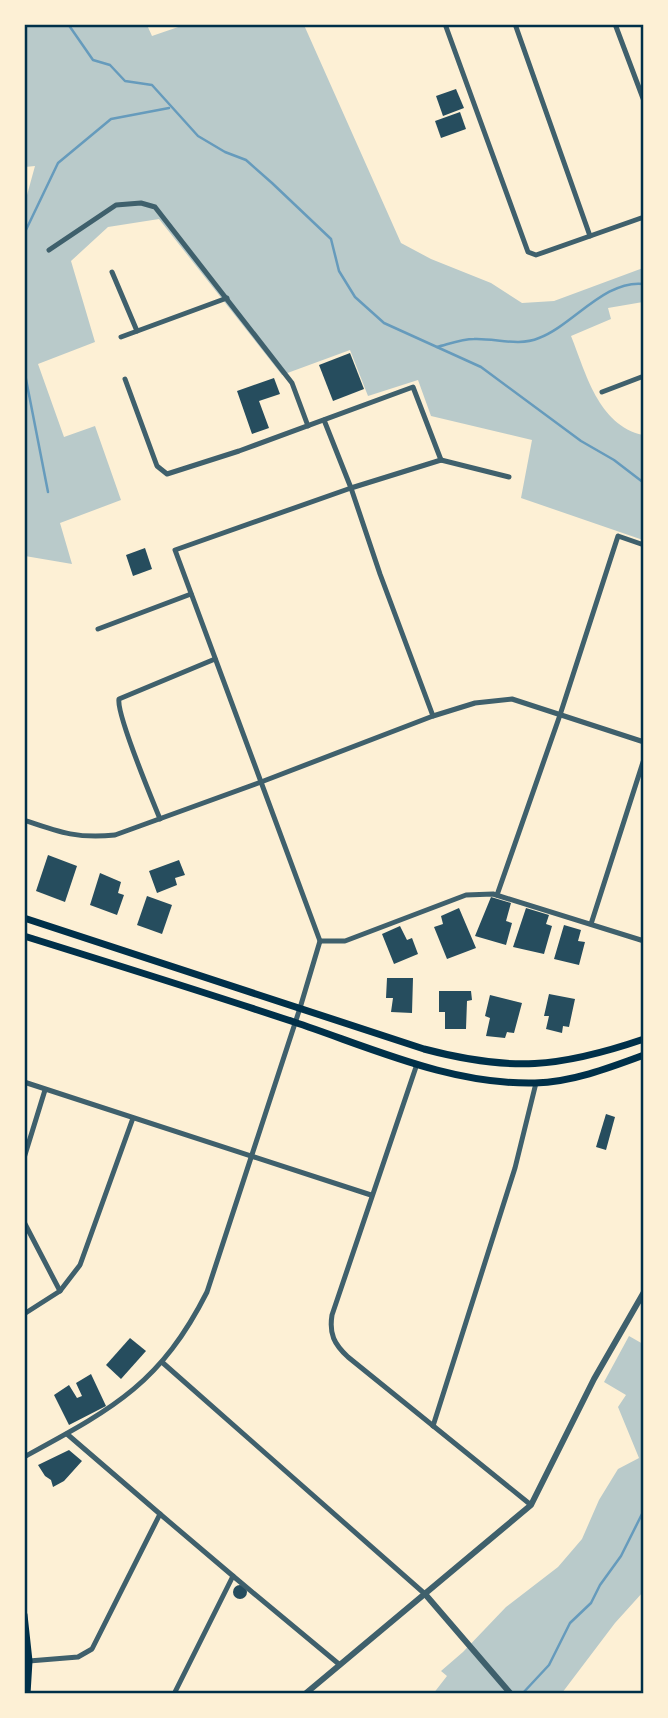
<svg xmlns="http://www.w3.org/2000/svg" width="668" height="1718" font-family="'Crimson Pro',serif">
  <rect width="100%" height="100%" fill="#fdf0d5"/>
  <g fill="#b9caca">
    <path d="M24,25H147L152,36L184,25H304L401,243L431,259L491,283L522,303L554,301L643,268V302L608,308L611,319L571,336C586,373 598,425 643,435V540L521,498L532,440L431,416L418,380L368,396L350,350L282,375L159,219L108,227L71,261L95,342L38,364L64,437L95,426L121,500L60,523L72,564L25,556L24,206L35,166L25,167Z"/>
    <polygon points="629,1336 643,1344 643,1592 615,1623 562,1693 433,1694 447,1676 441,1671 463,1652 506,1607 558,1567 582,1539 599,1500 618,1469 639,1458 618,1407 626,1395 604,1382"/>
  </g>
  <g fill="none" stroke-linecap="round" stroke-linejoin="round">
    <g stroke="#669bbc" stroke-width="2.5">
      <polyline points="68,24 93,60 110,65 125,81 152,85 198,136 225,152 246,160 272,183 331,239 339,271 355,297 384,323 481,367 581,441 614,460 644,483"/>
      <polyline points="24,234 58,163 111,119 169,108"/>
      <path d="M437,347C449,344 462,339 474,339C496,338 518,347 539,338C572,326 605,279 644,284"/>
      <polyline points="24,369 48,492"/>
      <polyline points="522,1694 549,1665 570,1623 591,1603 600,1585 621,1556 644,1510"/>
    </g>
  </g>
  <g fill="#264d5e">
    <polygon points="456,89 464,108 443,116 436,96"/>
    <polygon points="460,112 466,129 441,138 435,121"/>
    <polygon points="350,353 364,389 333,401 319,365"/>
    <polygon points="274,378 280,394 259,401 269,428 252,434 237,391"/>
    <polygon points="145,548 152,569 133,576 126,555"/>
    <polygon points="48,855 77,866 65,902 36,891"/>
    <polygon points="179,860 185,875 175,878 177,885 157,893 149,871"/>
    <polygon points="100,873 121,882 118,893 124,895 117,915 90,905"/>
    <polygon points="147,896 172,905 162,934 137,925"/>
    <polygon points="491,897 511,903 506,921 512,923 506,945 475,936"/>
    <polygon points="459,908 476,948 447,959 434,927 443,924 441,916"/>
    <polygon points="526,908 549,915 546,924 552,926 544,954 513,947"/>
    <polygon points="564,925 581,930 578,941 585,942 579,965 554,959"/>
    <polygon points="400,926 407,940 412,938 418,954 394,964 382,934"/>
    <polygon points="387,978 413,978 412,1013 391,1012 393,998 386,998"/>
    <polygon points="439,991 471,991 472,1000 467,1001 466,1029 445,1029 445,1012 439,1012"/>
    <polygon points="549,994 575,999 569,1027 563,1026 562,1033 546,1029 549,1016 544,1016"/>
    <polygon points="490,995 522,1003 514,1033 507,1032 505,1038 486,1036 490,1018 485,1016"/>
    <polygon points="606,1114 615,1117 606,1150 596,1147"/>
    <polygon points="130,1338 146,1351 121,1379 106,1365"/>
    <polygon points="91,1374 106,1406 69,1425 54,1395 69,1385 77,1398 82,1396 76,1383"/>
    <polygon points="69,1450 82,1461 64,1481 53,1487 51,1480 45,1476 38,1465"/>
    <circle cx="240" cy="1592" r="7"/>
  </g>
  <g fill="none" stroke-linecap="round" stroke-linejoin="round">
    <g stroke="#3f606c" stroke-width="5">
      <polyline points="445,24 528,252 536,255 644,217"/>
      <polyline points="515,24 590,236"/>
      <polyline points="615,24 644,101"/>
      <polyline points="49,250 116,205 141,203 155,207 292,383 308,426"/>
      <polyline points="112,272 137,331"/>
      <polyline points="121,337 227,298"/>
      <polyline points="125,379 157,466 167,474 239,451 413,387 441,460"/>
      <polyline points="602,392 644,376"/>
      <polyline points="324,420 351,488 380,574 433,716"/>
      <polyline points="441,460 509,477"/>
      <polyline points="98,629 191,594"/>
      <path d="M160,819C152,799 116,714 119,699L215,659"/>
      <path d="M24,820C59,832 77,839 115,835L261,782L433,716L475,703L512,699L644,742"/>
      <polyline points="497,895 560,715 618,536 644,545"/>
      <polyline points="591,924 644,759"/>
      <polyline points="320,941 345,941 466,895 493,894 644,941"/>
      <path d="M417,1064L332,1315C329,1334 334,1344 348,1357L531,1505"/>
      <polyline points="24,1082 371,1195"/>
      <polyline points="24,1158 45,1090"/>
      <polyline points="24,1222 60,1291"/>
      <polyline points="24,1314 60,1291 80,1265 133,1118"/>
      <polyline points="163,1363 425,1594"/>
      <polyline points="433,1426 515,1168 536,1083"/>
      <path d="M24,1457C112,1409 160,1385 207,1292L300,1008L320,941L175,550L351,488L441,460"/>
      <polyline points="160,1514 233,1576"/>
      <polyline points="29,1661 78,1657 92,1649 160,1514 67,1434"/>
      <polyline points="174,1694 233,1576 340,1665"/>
    </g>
    <g stroke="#3f606c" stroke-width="6">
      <polyline points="425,1594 511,1694"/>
      <polyline points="305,1694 531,1505 594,1379 644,1292"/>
    </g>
    <g stroke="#003049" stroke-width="7">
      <path d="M24,918L424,1049C511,1072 559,1068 644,1039"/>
      <path d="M24,936C114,964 204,992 294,1022C372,1048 451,1085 535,1083C572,1082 609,1068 644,1055"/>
      <polyline points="24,1615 29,1661 27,1694"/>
    </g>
  </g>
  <rect width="668" height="1718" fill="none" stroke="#fdf0d5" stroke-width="52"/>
  <rect x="26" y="26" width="616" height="1666" fill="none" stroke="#003049" stroke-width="2.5"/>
</svg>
